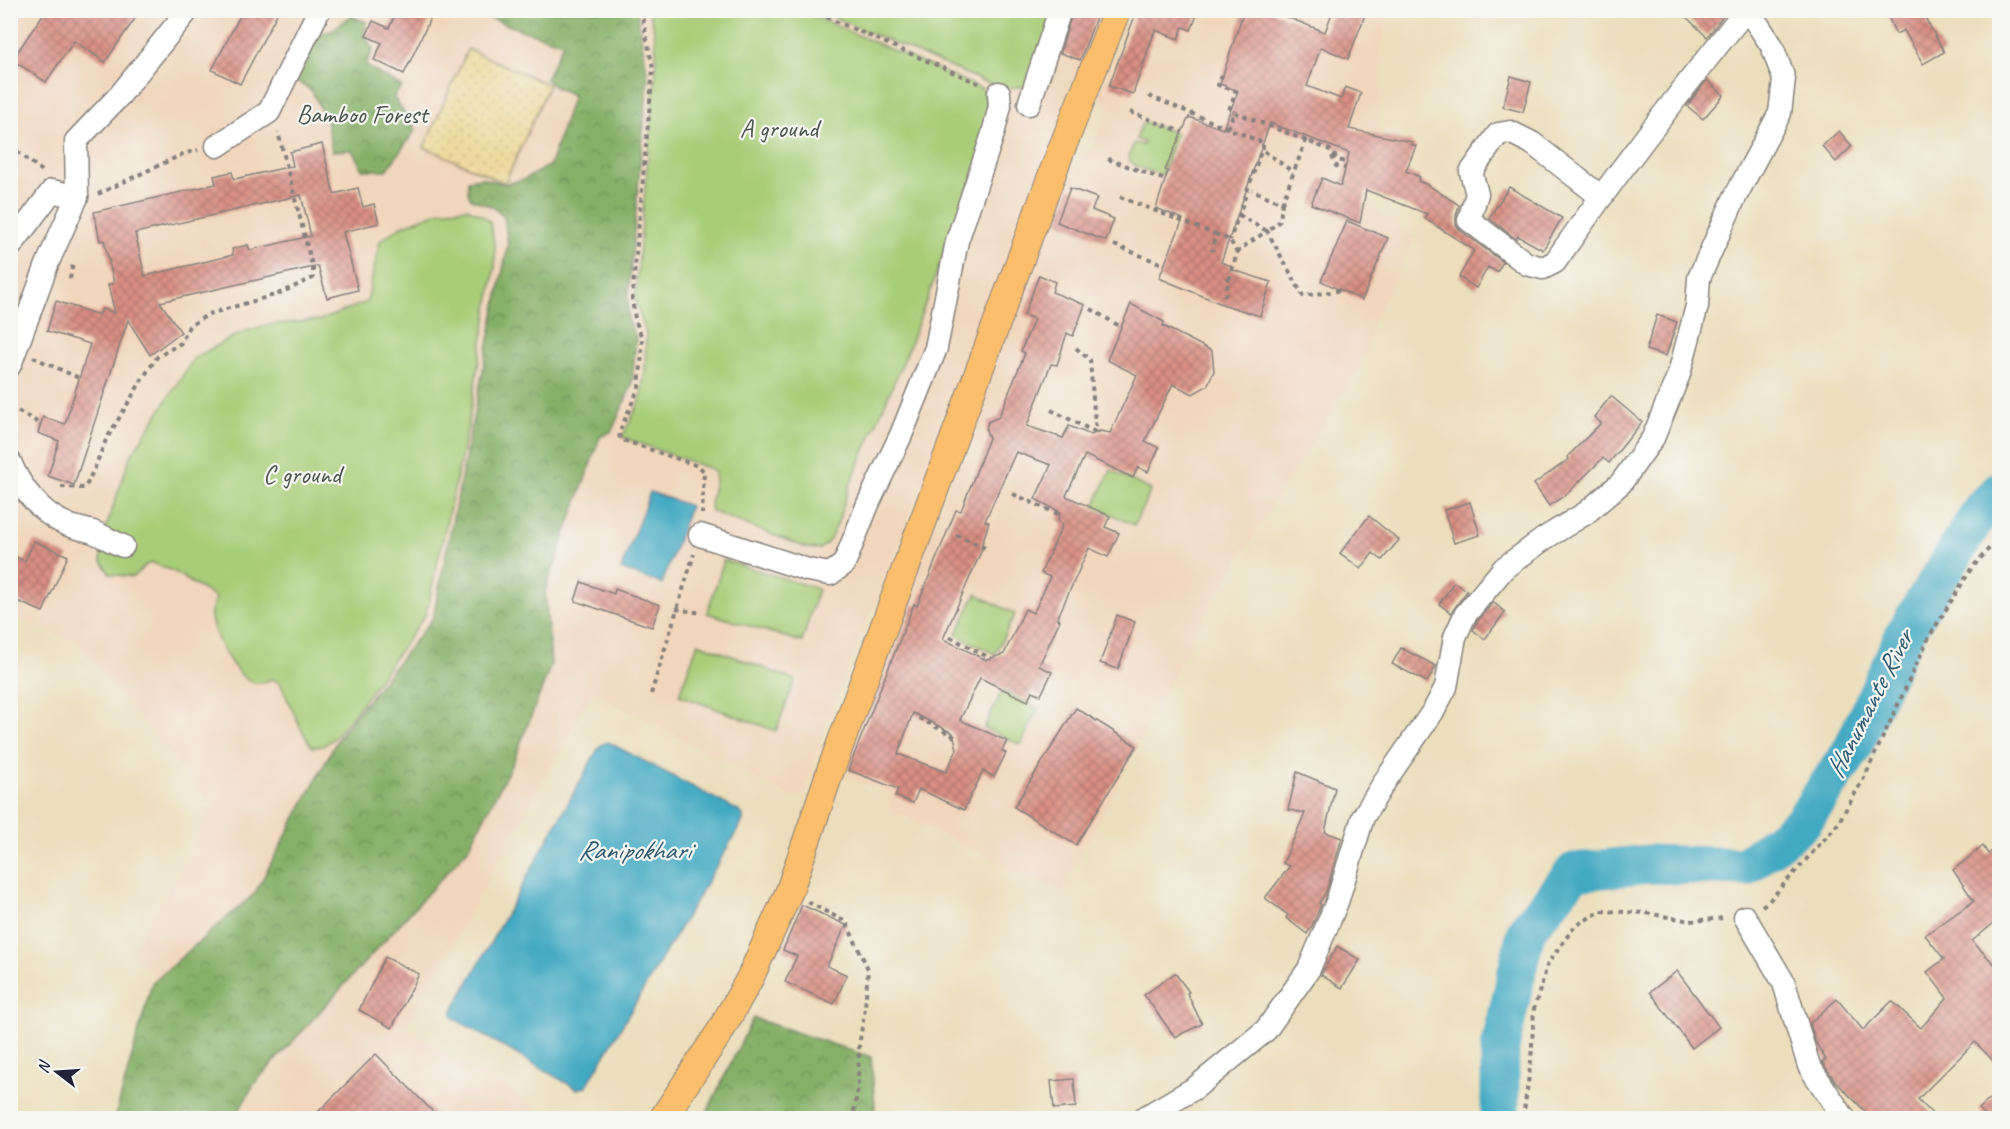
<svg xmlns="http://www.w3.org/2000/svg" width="2010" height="1129" font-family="Caveat,sans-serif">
  <defs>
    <pattern id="forest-crowns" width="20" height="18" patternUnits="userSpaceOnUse" patternTransform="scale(1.5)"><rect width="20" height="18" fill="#86b068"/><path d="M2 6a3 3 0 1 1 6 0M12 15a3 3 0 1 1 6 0" fill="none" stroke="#6d8f57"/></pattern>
    <pattern id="sand-dots" width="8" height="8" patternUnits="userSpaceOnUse" patternTransform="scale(1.5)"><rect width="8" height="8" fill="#eeda9e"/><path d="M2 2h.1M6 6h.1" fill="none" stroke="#ccbb89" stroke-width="1.8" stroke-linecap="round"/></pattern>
    <pattern id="building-cross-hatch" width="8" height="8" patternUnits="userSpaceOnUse" patternTransform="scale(1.5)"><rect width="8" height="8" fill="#d99085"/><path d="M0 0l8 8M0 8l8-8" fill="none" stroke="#b0756e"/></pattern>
  </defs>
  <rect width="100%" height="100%" fill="#f6f6f2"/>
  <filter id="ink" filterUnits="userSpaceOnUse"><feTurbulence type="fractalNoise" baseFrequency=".0167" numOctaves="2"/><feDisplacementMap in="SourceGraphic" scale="12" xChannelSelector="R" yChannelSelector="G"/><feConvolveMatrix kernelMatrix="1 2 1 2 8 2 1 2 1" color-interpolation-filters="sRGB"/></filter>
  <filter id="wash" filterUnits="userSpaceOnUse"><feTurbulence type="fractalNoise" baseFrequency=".008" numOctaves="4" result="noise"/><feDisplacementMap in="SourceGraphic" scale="24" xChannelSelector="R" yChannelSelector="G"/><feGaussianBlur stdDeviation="1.35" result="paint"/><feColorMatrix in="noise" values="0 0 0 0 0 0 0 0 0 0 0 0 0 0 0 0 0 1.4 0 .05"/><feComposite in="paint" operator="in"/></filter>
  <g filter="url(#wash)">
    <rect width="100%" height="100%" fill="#ecdebc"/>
    <g fill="#f0d6bc">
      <polygon points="10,11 1111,11 825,728 803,795 793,798 593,692 405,1029 557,1118 238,1118 255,1089 131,951 192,849 213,805 155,738 78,643 11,617"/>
      <polygon points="1133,11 1390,11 1381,50 1379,142 1368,204 1416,237 1373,321 1367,355 1212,602 1062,893 889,809 891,794 837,773 1073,160 1093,147 1107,109 1099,94"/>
    </g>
    <g fill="#a8cd78" stroke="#65785a" stroke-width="1.5">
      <path d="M648,11H802L983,89L988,110V136L906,355L849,487L837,525L829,541L820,549L807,548L711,511C707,496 719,484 714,470L622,437L640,401L645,371L646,334L635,300L656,68C656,48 656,28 648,11Z"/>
      <polygon points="819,11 1057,11 1030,86 1007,88 985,82"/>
      <polygon points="1147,123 1176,133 1162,175 1137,167 1128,159 1134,143 1143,145 1144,142 1136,139 1141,125"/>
      <path d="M467,208L480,214L490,222L495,247V267L466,436L426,614L357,710L333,739L323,746L312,747L302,731L280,683L272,679C266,681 260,685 254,683C235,678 209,630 211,612C212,607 214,602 216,598L173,571L152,563L146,565L133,577L110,574L101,560L102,539L130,457L194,358L240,333L266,325L320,320L367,302L380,241L400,227L440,211Z"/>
      <polygon points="1111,470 1151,490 1134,525 1094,506"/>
      <polygon points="724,560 818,589 802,642 707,613"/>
      <polygon points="976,594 1015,614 995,654 956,635"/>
      <polygon points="698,643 795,680 776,731 679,695"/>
      <polygon points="1002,691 1038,708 1021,745 984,728"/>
    </g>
    <g fill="url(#forest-crowns)" stroke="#546952" stroke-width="1.5">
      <polygon points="472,11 637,11 648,78 628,298 628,319 636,338 632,384 612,431 600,437 545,591 551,665 514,760 468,849 254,1084 235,1118 115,1118 152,983 255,893 340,735 433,618 508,245 504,216 493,207 471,199 468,192 468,180 482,178 505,184 525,179 550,165 573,95 555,87 546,79 563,43 521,30"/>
      <polygon points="351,16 366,22 364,35 373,49 366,66 402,87 393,97 416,129 387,170 363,170 352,150 332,151 327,123 312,91 293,79 317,35 331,31"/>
      <polygon points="753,1018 871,1057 876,1118 704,1118"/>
    </g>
    <polygon fill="url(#sand-dots)" stroke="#887e6c" stroke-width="1.5" points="468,49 549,85 505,183 424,147"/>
    <g fill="#42a9c2" stroke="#32667e" stroke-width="1.5">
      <polygon points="650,492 690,506 662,584 621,569"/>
      <polygon points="608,742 739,811 743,815 743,821 590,1080 586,1087 577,1089 455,1019 452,1016 453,1010 599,747 603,744"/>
    </g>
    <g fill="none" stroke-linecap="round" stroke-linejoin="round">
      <polyline stroke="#42a9c2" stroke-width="39" points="1500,1118 1500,1048 1526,931 1574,872 1650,864 1745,867 1802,823 1851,751 1906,631 1982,509 2000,491"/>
    </g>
    <g id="blocks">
      <g fill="url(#building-cross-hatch)" fill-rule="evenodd">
        <polygon points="46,10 141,10 105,62 74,41 46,82 12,60"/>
        <polygon points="243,10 279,10 240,84 212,70"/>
        <polygon points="397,10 417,10 431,17 404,74 374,60 382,43 366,36 373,21 389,28"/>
        <polygon points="1073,10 1099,10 1080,60 1060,53"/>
        <polygon points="1137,10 1199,10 1191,30 1183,27 1178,39 1155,30 1133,94 1109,86"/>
        <polygon points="1244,10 1269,10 1325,32 1333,10 1367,10 1348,59 1321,47 1307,86 1341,99 1345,87 1361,93 1349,129 1412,142 1411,144 1416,146 1406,171 1420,177 1418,181 1428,185 1459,205 1456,216 1456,225 1461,231 1503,262 1497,272 1488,267 1476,288 1459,277 1474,250 1424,218 1427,214 1366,190 1360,223 1311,204 1322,178 1341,186 1349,153 1270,123 1221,262 1231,266 1230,269 1271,282 1260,316 1222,304 1159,278 1183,219 1156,208 1168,171 1165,170 1189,117 1223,129 1238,91 1220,84"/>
        <polygon points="1679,10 1728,10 1707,37"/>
        <polygon points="1885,10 1921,10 1944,52 1923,64 1904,30 1896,34"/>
        <polygon points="1511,76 1531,82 1523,112 1503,107"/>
        <polygon points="1707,80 1724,95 1703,119 1687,106"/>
        <polygon points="1839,131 1852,146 1836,162 1822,146"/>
        <path d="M322,144L334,194L358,188L363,207L374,204L379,223L343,232L358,290L327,298L318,266L160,302L181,332L150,355L128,320L74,485L48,476L59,441L38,433L43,417L65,424L90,344L47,331L56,301L99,315L102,309L115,313L108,285L114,283L104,240L100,241L94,212L216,184L214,176L222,174L232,172L234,179L293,166L290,152ZM301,195L311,236L250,250L248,245L232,249L233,255L145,276L135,233Z"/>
        <polygon points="1509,187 1562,218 1543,250 1518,236 1516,239 1489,218"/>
        <polygon points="1070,188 1097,198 1092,210 1114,219 1106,241 1057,222"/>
        <polygon points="1347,221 1388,238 1362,300 1321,281"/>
        <path d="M1039,275L1055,282L1052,292L1085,305L1073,336L1067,333L1057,365L1051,364L1027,426L1063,438L1069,426L1091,435L1100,431L1110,433L1137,375L1107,360L1131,304L1164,322L1163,326L1212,351L1214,371L1207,386L1193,394L1173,384L1145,441L1159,448L1148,472L1138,467L1133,478L1085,455L1066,496L1110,516L1105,527L1119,533L1108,557L1089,548L1057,619L1060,620L1039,666L1052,672L1041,695L1032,691L1028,701L980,678L960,720L1007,741L1002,751L1006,753L994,777L983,771L964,810L919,789L913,803L895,796L898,789L848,770L914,604L917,606L956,510L961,511L989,438L986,430L988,422L999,417L1025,353L1021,351L1034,319L1024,315ZM1016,452L1051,465L1035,499L1060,512L1058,520L1063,524L1041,573L1050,577L1036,608L1033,613L1025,609L1004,654L986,660L943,639L983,547H981L989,522L985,521ZM913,713L953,733L957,749L946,772L898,754Z"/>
        <polygon points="1657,315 1677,322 1666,356 1646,350"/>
        <polygon points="1611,396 1642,422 1609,463 1603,458 1568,493 1549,506 1534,484 1569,459 1567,457 1601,423 1594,417"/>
        <polygon points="1470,502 1480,535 1454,543 1444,510"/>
        <polygon points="1369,516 1399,540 1382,560 1373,553 1361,569 1340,553"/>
        <polygon points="34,541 68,556 43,612 10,598 10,554 25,561"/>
        <polygon points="581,582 614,594 615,589 660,605 652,627 575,601"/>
        <polygon points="1454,582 1467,591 1451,613 1439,604"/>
        <polygon points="1493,602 1505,612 1485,639 1473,630 1477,622"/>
        <polygon points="1117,615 1135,622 1118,669 1100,663"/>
        <polygon points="1401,648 1436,666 1427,682 1392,664"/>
        <polygon points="1076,708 1137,746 1076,845 1014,807"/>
        <polygon points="1297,772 1335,788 1325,832 1342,838 1326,892 1319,903 1321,905 1312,926 1307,934 1286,918 1288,915 1265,898 1290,866 1283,863 1305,813 1288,810"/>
        <polygon points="2000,845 2000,918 1972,941 2000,970 2000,1068 1975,1042 1918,1099 1937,1119 1873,1119 1836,1082 1822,1062 1826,1060 1815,1041 1810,1023 1837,999 1863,1030 1892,1001 1921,1028 1947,998 1927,972 1944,959 1925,935 1974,901 1953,870 1983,846 1988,854"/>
        <polygon points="802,905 846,925 827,966 847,975 834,1004 785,982 797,956 783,950"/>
        <polygon points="1337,946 1360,960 1342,988 1321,975"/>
        <polygon points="385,957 419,974 392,1028 359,1010"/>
        <polygon points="1677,971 1719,1027 1692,1048 1650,992"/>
        <polygon points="1175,973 1189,992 1187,993 1202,1024 1175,1037 1144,995"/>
        <polygon points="376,1054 440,1119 311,1119"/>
        <polygon points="1074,1079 1076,1107 1054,1109 1051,1081"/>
        <polygon points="2000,1089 2000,1119 1988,1119 1979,1109"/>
      </g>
    </g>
  </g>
  <g filter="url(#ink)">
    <use href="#blocks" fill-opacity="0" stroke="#87807c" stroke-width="1.5"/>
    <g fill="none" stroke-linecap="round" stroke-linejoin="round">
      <defs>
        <g id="minor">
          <polyline points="1029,104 1060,10"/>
          <polyline points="217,146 269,112 319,10"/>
          <path d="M1600,196L1532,143L1510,132L1498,134L1471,172L1477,194L1469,220L1527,264L1543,268L1555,262C1615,175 1679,93 1746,10"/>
          <polyline points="10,247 52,191 77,197 76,141 120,95 188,10"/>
          <polyline points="10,365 48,262 77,197"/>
          <path d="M10,462C20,487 40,513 66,524C74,528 84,529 93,532C103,536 113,542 123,546"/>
          <polyline points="700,535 808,570 830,574 844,564 868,504 901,435 936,348 957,241 993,134 1000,106 999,93"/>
          <polyline points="1745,917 1784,983 1809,1066 1844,1118"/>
          <polyline points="1144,1118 1195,1088 1266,1030 1309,969 1337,902 1363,817 1387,778 1434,710 1446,687 1455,637 1465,615 1504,568 1545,538 1586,513 1621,483 1653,438 1679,374 1697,306 1699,278 1734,199 1780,113 1784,79 1772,46 1748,10"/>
        </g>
        <polyline id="major" points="663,1118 721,1030 750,978 789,892 831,769 1060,153 1117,10"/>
      </defs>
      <use href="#minor" stroke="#87807c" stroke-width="25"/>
      <use href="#major" stroke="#87807c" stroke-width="29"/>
      <g stroke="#87807c" stroke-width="4" stroke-dasharray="4.5 4.5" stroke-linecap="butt">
        <polyline points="641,10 653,69 632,299 635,319 642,338 642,353 639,387 619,433 620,439 698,466 704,471 702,514"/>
        <polyline points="810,10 980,84"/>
        <polyline points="1222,75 1218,85 1236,91 1229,110 1234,112"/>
        <polyline points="1149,96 1264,143 1230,240"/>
        <polyline points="1130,112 1182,132"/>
        <polyline points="1228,128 1234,112 1330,150 1338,160 1346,162"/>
        <polyline points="10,146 45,173"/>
        <polyline points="1264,151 1293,172"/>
        <polyline points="1332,156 1336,166 1345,168"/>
        <polyline points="1108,159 1165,180"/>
        <polyline points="98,194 183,154 198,150"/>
        <polyline points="1120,197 1215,234 1212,251"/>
        <polyline points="1282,203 1306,140"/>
        <polyline points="1239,215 1267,231 1280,221 1282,203 1252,190"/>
        <polyline points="1215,234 1230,240 1237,253 1224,299"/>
        <polyline points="1114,245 1165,265"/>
        <polyline points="1237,253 1246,245 1267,231 1303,296 1343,290"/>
        <polyline points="1226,278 1235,281"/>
        <polyline points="70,279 73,263"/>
        <polyline points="1091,309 1121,327"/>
        <polyline points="1076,348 1090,360 1095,423 1098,433"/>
        <polyline points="33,357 79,378"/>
        <polyline points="10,407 41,424"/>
        <polyline points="1051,410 1097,433"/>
        <polyline points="61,487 85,488 95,467 106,440 143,378 157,357 181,343 189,326 209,314 278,294 313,278 313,269 278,132"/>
        <polyline points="1013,494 1060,515"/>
        <polyline points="956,535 988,549"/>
        <polyline points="676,609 701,613"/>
        <polyline points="950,637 992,659"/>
        <polyline points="651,694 694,554"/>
        <polyline points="919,718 955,737"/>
        <polyline points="808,902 846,922 868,969 865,1008 859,1046 858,1087 853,1118"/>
        <polyline points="1762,906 1769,901 1837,825 1865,776 1929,637 1971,569 2000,536"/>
        <polyline points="1523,1118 1531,1061 1534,1009 1548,963 1575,926 1601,911 1646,913 1691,921 1725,918"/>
      </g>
      <use href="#minor" stroke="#fff" stroke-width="22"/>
      <use href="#major" stroke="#fabe6d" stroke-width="27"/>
    </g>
  </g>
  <g text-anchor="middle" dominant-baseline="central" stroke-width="4.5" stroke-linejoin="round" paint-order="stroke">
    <g font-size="26" fill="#4a554d" stroke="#f6f6f2">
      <text x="362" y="114">Bamboo Forest</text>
      <text x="779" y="128">A ground</text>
      <text x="302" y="474">C ground</text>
    </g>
    <g font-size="27" font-style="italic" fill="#2f5871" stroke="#f6f6f2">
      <text transform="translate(1869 704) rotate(-63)">Hanumante River</text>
      <text x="634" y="850">Ranipokhari</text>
    </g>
  </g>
  <rect width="2010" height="1129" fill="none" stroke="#f6f6f2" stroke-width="36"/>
  <g transform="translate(57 1072) rotate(287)" stroke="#f6f6f2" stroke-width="4.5" paint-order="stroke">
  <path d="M0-4.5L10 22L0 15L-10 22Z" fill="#22223b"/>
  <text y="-9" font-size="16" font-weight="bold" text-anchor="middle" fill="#22223b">N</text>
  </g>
</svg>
